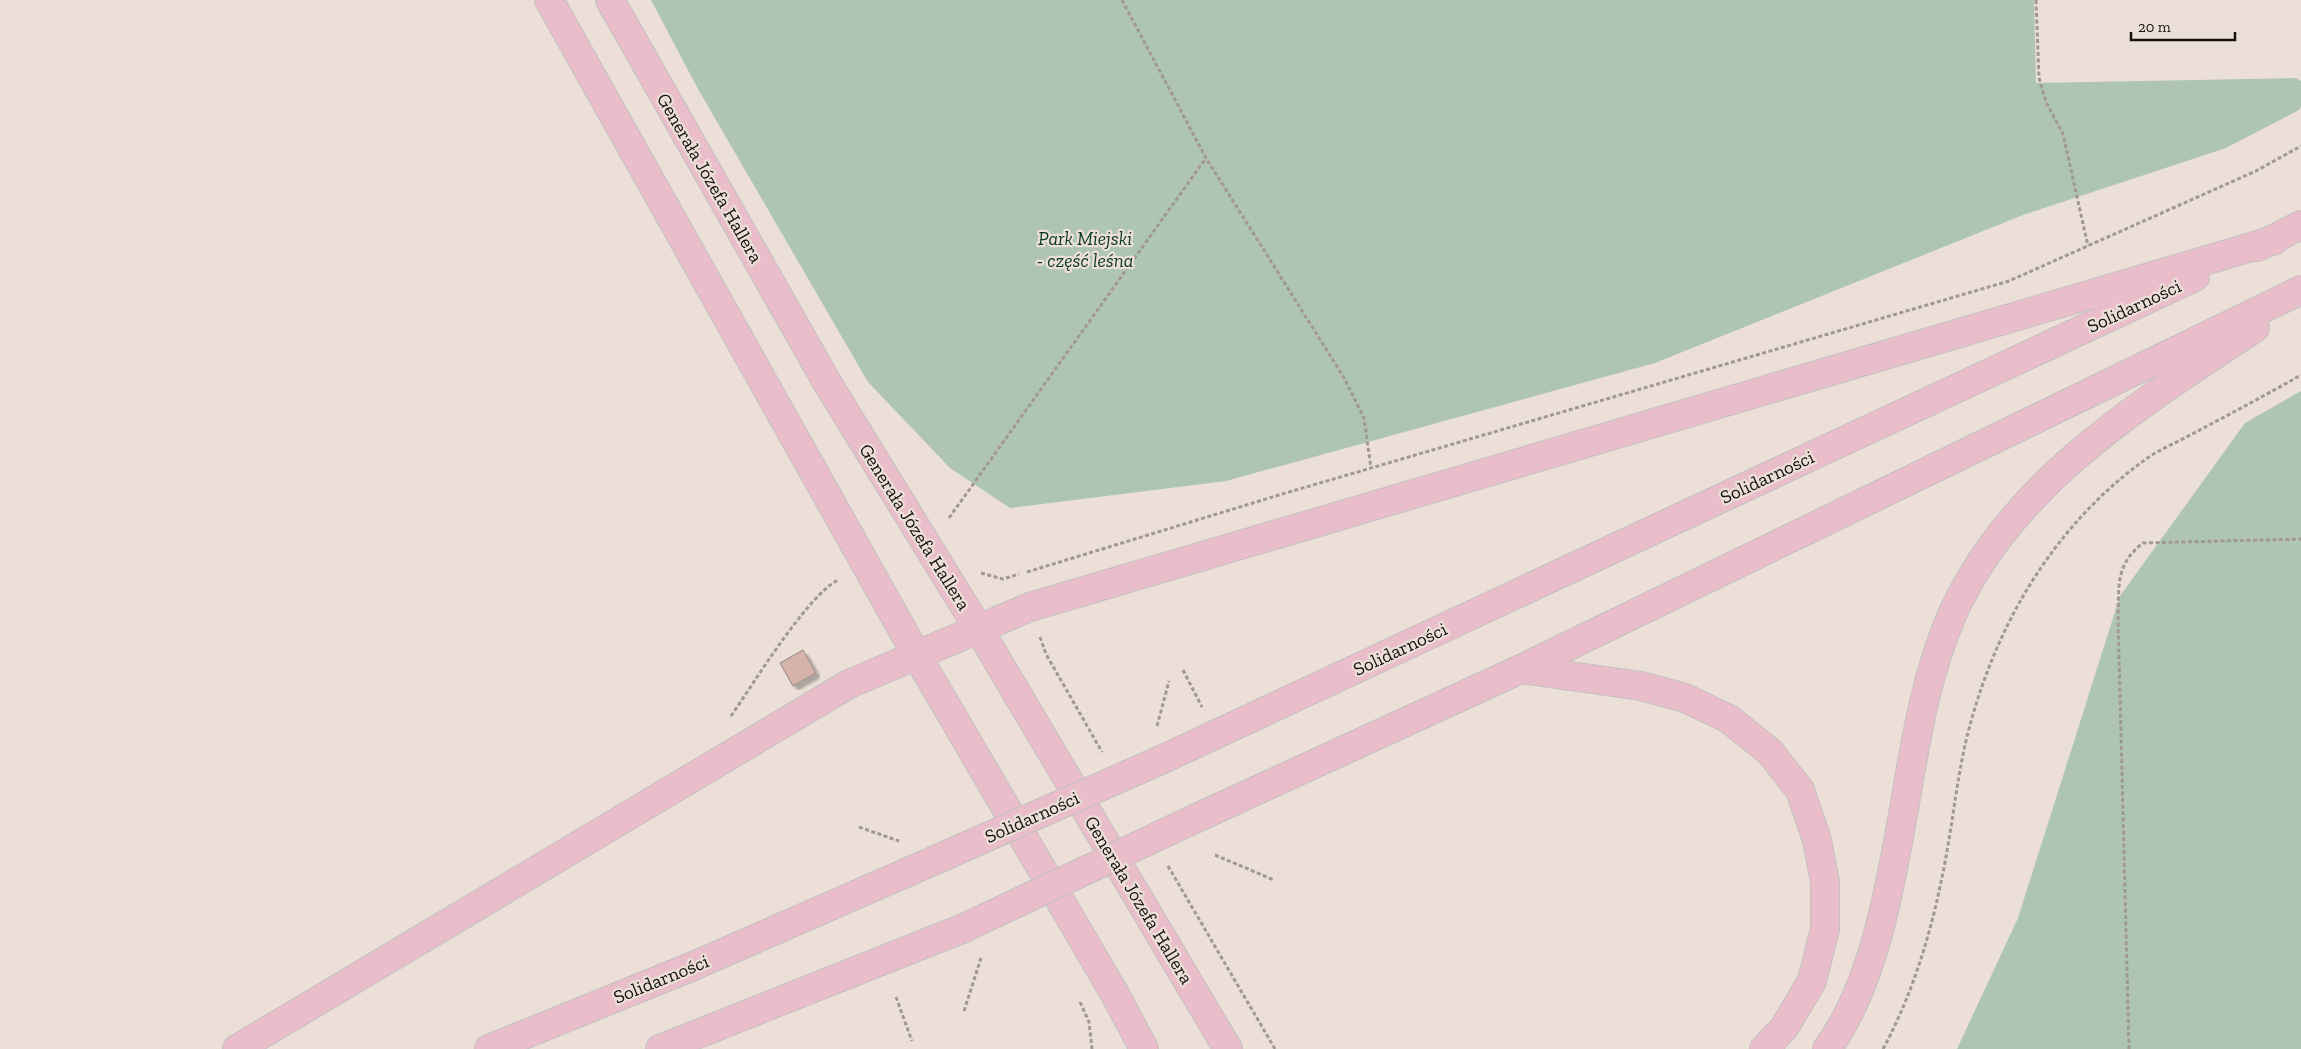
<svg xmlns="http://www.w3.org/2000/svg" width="2301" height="1049" font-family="'Zilla Slab',serif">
  <defs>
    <filter id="shadow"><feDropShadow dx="4.5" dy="4.5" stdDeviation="1" flood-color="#0004"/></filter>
  </defs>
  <rect width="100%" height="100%" fill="#ebdfd8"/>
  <g fill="#afc5b4">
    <polygon points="651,0 2034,0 2036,83 2296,78 2301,81 2301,107 2299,110 2226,148 2023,215 1655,363 1226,481 1010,508 950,468 868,382 698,89"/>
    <polygon points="2301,391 2301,1049 1957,1049 2018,918 2120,596 2245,423"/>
  </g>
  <polygon fill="#d6b3a9" stroke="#958985" filter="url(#shadow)" points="803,650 816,673 793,686 780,663"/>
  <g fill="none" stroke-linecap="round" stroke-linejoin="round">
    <defs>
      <g id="major">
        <polyline points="549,0 916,654 1116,996 1144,1049"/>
        <polyline points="610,0 828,384 978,628 1228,1049"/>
        <polyline points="2258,247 2301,225"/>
        <polyline points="1521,669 1641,686 1685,698 1729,719 1770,752 1800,790 1817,840 1825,882 1825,929 1812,981 1784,1028 1764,1049"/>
        <polyline points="1163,759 2195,277"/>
        <polyline points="1190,821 1521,669 2301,290"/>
        <polyline points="237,1049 849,684 1030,607 2275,240"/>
        <polyline points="489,1049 691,967 933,861"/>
        <polyline points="660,1049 964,928"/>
        <path d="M1827,1049C1875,984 1891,882 1905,803C1916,739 1926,675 1952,615C2011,483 2139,405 2255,328"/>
      </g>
    </defs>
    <use href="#major" stroke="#c2c1c1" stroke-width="30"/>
    <g stroke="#a19893" stroke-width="3" stroke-dasharray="4 2.5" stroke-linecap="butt">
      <polyline points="1122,0 1206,158 1343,376 1364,418 1371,468"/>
      <polyline points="2036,0 2039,78 2046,102 2063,134 2088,246"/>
      <polyline points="949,518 1206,158"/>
      <polyline points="1027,572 1279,495 2009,281 2256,171 2301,146"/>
      <polyline points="981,573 1003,579 1019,574"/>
      <polyline points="1040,637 1046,654 1102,752"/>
      <polyline points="1183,670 1202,707"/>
      <path d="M731,716C754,683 806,597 838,580"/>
      <polyline points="1157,726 1169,681"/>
      <polyline points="859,827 899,841"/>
      <polyline points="1215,855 1274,880"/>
      <polyline points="1168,866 1275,1049"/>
      <polyline points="896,997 912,1041"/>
      <polyline points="1080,1002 1089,1022 1092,1049"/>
      <polyline points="964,1011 981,958"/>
      <path d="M1883,1049C1911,997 1929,940 1941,882C1951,837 1955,791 1965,745C1991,633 2050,528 2146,459C2160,449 2178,442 2194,433C2230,414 2266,395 2301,375"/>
      <path d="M2129,1049L2118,616C2119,584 2116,564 2143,543L2301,539"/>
    </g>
    <use href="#major" stroke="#eabdca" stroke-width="28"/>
    <defs>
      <g id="major-bridge">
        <polyline points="933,861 1163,759"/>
        <polyline points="964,928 1190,821"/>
      </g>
    </defs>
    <use href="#major-bridge" stroke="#c2c1c1" stroke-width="30" stroke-linecap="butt"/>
    <use href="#major-bridge" stroke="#eabdca" stroke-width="28"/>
  </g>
  <g text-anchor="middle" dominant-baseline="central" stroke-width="4.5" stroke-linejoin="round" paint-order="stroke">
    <g font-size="19" fill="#15110f" stroke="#ebdfd8">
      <text transform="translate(710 178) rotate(60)">Generała Józefa Hallera</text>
      <text transform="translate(2134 306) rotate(-25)">Solidarności</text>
      <text transform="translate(1767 477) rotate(-25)">Solidarności</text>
      <text transform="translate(915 527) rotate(58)">Generała Józefa Hallera</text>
      <text transform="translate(1400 649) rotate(-25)">Solidarności</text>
      <text transform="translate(1032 817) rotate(-24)">Solidarności</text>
      <text transform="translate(1139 900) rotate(59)">Generała Józefa Hallera</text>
      <text transform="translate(661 979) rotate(-22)">Solidarności</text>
    </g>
    <g font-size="19" font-style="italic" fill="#093a1d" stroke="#ebdfd8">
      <text x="1085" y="238">Park Miejski<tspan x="1085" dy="22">- część leśna</tspan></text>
    </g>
  </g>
  <path d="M2131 32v8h104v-8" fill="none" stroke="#15110f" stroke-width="2.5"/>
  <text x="2138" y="32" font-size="15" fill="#15110f" stroke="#ebdfd8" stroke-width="4" paint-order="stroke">20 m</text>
</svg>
